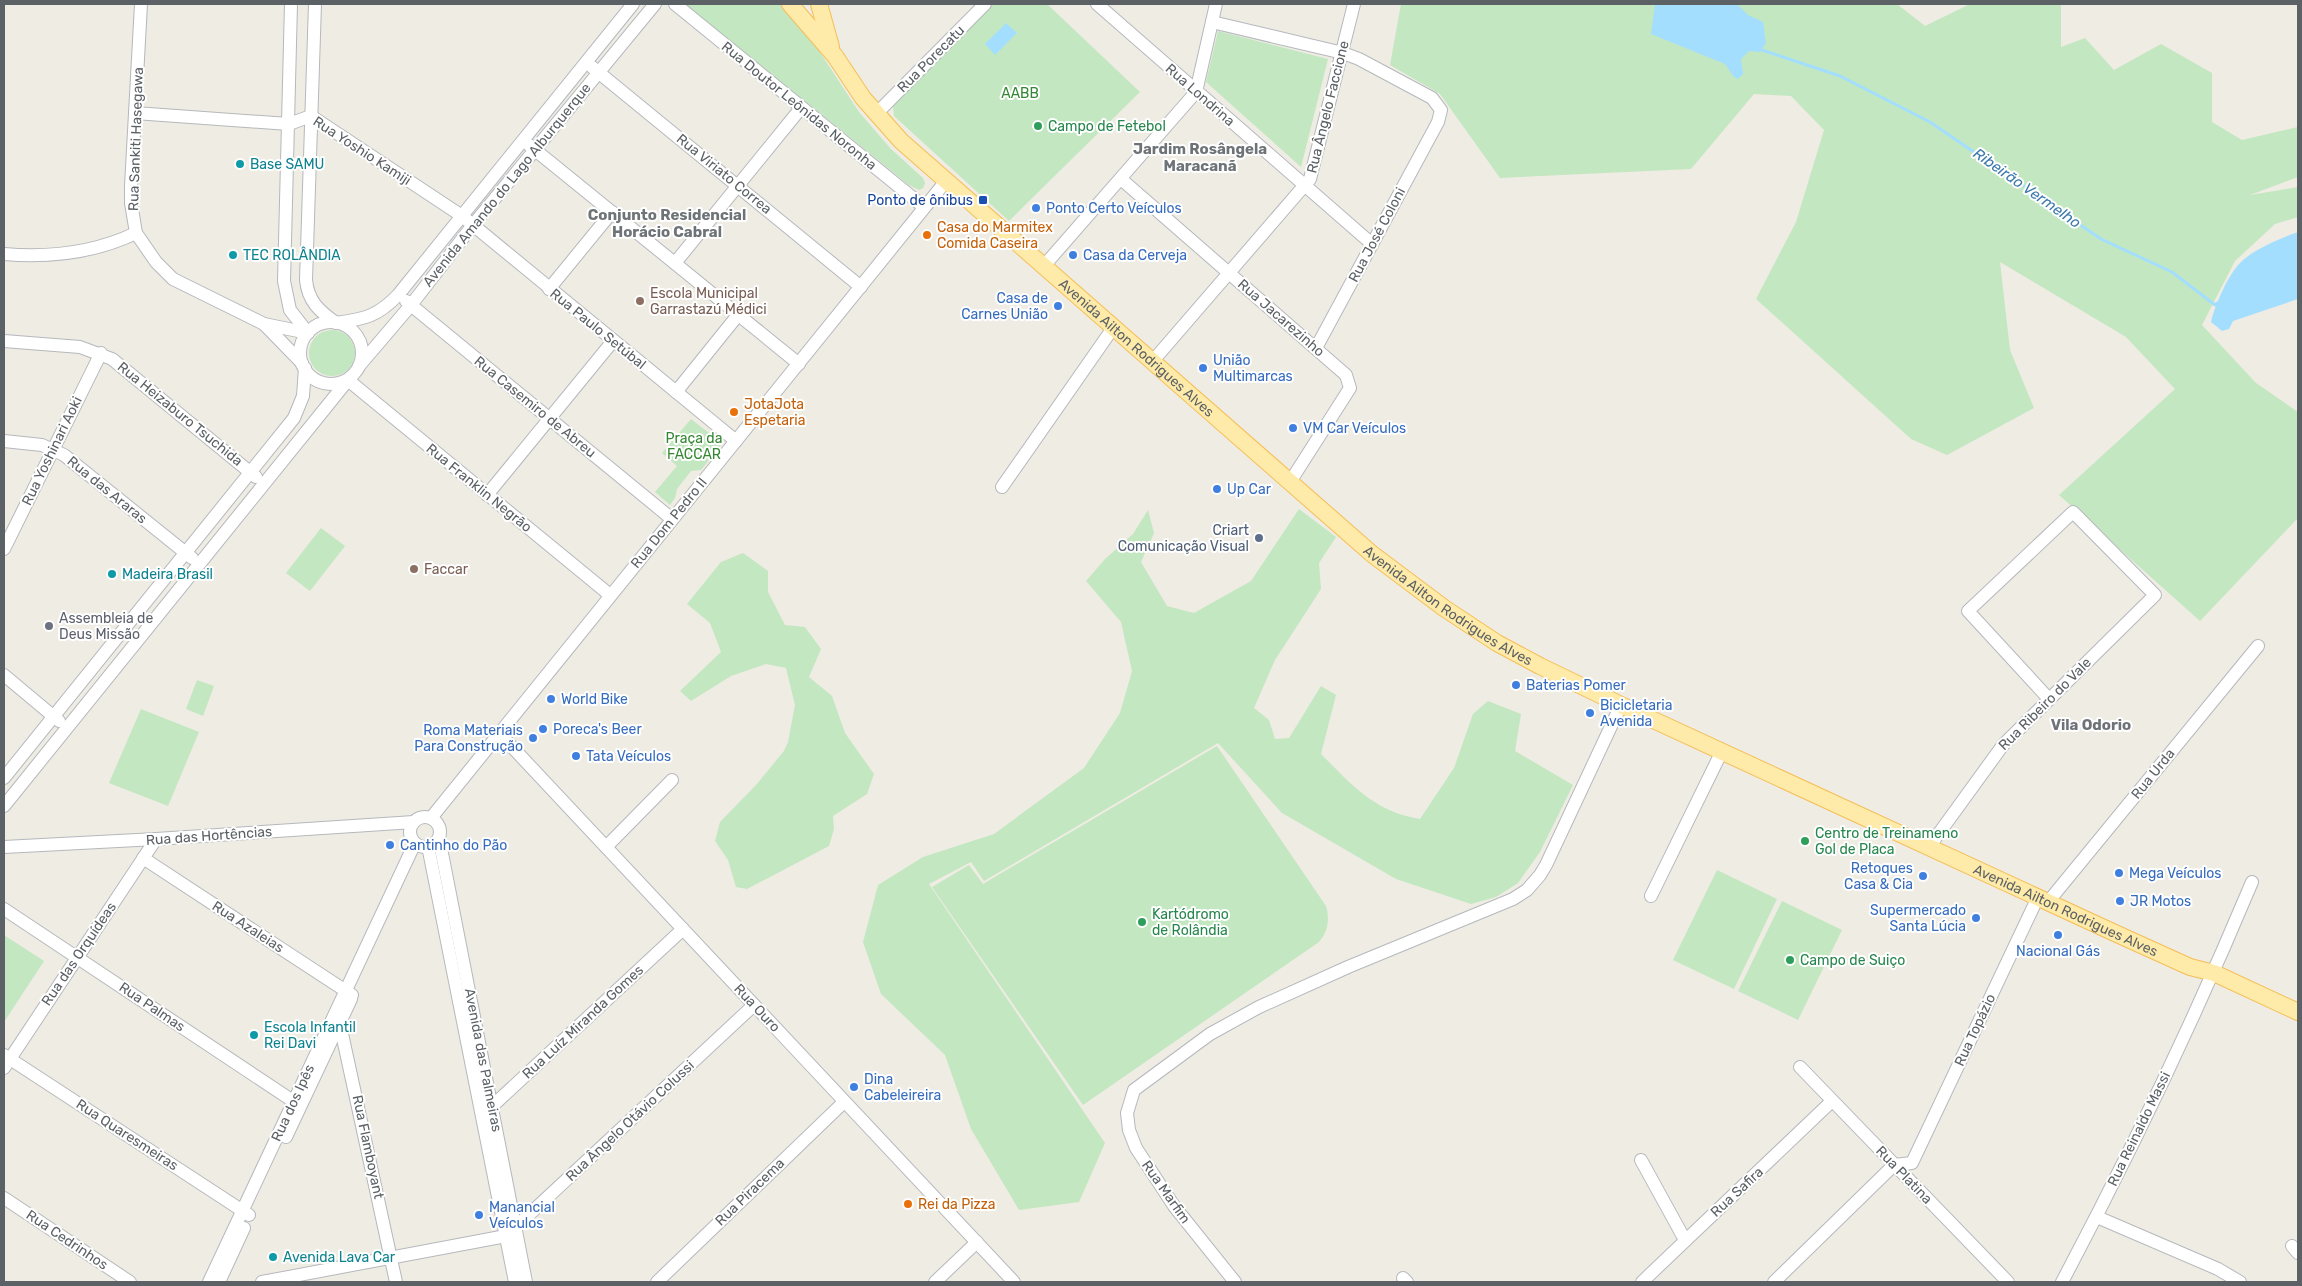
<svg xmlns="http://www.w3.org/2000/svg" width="2302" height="1286" font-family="Rubik,sans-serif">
  <rect width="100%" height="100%" fill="#efece4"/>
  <g fill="#c3e7c0">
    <polygon points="685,4 782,4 810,37 859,112 891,149 923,178 925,183 923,188 919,190 909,185"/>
    <polygon points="989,4 1047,4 1140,92 1009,221 894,116 893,106 898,98"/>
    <polygon points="1401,4 1897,4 1925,26 1970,4 2061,4 2061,47 2085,38 2114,70 2161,44 2212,73 2212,122 2242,140 2298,127 2298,177 2250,195 2298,187 2298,217 2275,224 2235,261 2202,325 2256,383 2298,412 2298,518 2200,621 2059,495 2175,389 2126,337 2000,262 2010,350 2034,408 1947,455 1911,439 1756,299 1796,222 1824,130 1791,96 1754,94 1691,169 1500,178 1440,94 1390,65"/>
    <polygon points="1218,31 1328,59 1301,167 1206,82"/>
    <circle cx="332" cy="353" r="23"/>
    <polygon points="691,419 718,440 721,445 701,470 691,471 677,489 675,498 670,505 655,492 677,466 662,453"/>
    <path d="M1299,509L1336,537L1319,563L1321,589L1275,660L1254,708L1269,720L1275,739L1289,738L1321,686L1336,695L1321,754C1352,785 1375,812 1420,819L1454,768L1473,714L1488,701L1521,714L1515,751L1573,785L1540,852L1518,883L1496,897L1471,904L1396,879L1282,813L1218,743L984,881L971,862L929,884L1105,1143L1079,1202L1019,1210L971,1129L945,1055L881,994L863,942L878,885L923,857L994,834L1084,768L1120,713L1132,671L1121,622L1086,581L1105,559L1133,534L1148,510L1154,533L1141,562L1167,606L1194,613L1251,581Z"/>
    <polygon points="321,528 345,546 310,591 286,573"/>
    <polygon points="743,553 768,571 768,592 785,625 805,627 821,649 809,677 832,696 845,733 874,774 867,794 833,816 834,829 829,846 747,889 736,887 728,860 715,841 720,822 756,785 784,751 788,742 795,705 786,668 766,664 731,676 691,701 680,691 721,652 710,623 687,604 721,562"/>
    <polygon points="197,680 214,686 203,716 186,709"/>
    <polygon points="141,709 199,732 168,806 109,783"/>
    <path d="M1217,746L1326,906C1330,919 1328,932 1319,942L1083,1105L932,887L969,865L983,884Z"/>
    <polygon points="1717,870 1777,899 1734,989 1673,960"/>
    <polygon points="1782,901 1842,930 1798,1020 1738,991"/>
    <polygon points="4,935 44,961 4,1022"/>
  </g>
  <g fill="#a4deff">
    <polygon points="1655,4 1737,4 1748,15 1763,22 1766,43 1760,52 1749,51 1741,59 1743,74 1738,79 1734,77 1725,64 1651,34"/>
    <polygon points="1006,23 1017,33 995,55 985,44"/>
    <path d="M2298,232V299L2233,321L2229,329L2222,331L2211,322C2215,305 2228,275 2240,263C2252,250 2281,238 2298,232Z"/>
  </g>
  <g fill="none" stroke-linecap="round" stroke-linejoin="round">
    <polyline stroke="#a4deff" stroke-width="3" points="1759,49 1840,76 1930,122 2101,239 2172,272 2215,305 2217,303"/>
    <defs>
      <g id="minor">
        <polyline points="141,4 131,186 131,203 136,233 156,262 173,279 264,324 308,333"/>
        <polyline points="291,4 284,281 290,310 308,333"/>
        <path d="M315,4L306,280C308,301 319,311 336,323C365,319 378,316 398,295L633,4"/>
        <polyline points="675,4 924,207"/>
        <polyline points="1097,4 1372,244"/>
        <polyline points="1212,22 1343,53 1359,59 1432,98 1441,110 1438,122 1316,348"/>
        <polyline points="592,67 861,287"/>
        <polyline points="135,113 289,124 311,116 462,216 736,441"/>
        <polyline points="876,114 985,4"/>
        <polyline points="529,145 799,364"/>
        <polyline points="1121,179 1346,375 1350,388 1290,482"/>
        <path d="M4,254C50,258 94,253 136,233"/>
        <polyline points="675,263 801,108"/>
        <polyline points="1043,267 1196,92 1216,4"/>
        <polyline points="549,289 612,212"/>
        <polyline points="406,301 672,519"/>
        <circle cx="331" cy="353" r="31"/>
        <polyline points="264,324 302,363"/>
        <polyline points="4,341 80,347 112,359 256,477"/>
        <polyline points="1152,362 1310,179 1354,4"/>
        <polyline points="359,366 411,305 473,225 655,4"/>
        <polyline points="676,392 738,315"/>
        <polyline points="4,441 42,445 64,455 192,558"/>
        <polyline points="1002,487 1113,328"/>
        <polyline points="487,495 613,341"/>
        <polyline points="4,549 101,353"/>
        <polyline points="4,675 59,721"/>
        <polyline points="499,733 1014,1282"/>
        <polyline points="4,778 294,418 303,396 305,368"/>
        <polyline points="4,806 348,380 610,595"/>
        <circle cx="425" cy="832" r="15"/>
        <polyline points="431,818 946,181"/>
        <polyline points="439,838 526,1282"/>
        <polyline points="428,846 515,1282"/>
        <polyline points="4,847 156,839 414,822"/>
        <polyline points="606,847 672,780"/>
        <polyline points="1929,847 2003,745 2155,595 2073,512 1968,611 2049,699"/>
        <polyline points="143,858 352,995"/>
        <polyline points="1651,896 1722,751"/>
        <polyline points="2048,902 2258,646"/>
        <polyline points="4,909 299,1105"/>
        <polyline points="339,1020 396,1282"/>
        <polyline points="4,1055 249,1215"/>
        <polyline points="1800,1067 2008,1282"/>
        <polyline points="4,1068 156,839"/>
        <polyline points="487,1111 683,929"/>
        <polyline points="286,1137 351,999"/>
        <polyline points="1641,1160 1685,1240"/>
        <polyline points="4,1198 130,1282"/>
        <polyline points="2097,1217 2218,1269 2240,1282"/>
        <polyline points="2292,1246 2298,1253"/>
        <polyline points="1403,1278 1407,1282"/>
        <polyline points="209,1282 415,843"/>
        <polyline points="219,1282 244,1228"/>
        <polyline points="262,1282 506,1236 754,1005"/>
        <polyline points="657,1282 844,1102"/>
        <polyline points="935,1282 977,1242"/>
        <polyline points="1235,1282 1174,1206 1136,1148 1129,1130 1127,1113 1134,1090 1210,1034 1259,1007 1348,967 1513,899 1527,890 1540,875 1546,865 1621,705"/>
        <polyline points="1642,1282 1832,1101"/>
        <polyline points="1774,1282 1894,1165 1912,1163 2038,897"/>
        <path d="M2062,1282C2131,1152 2195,1018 2252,882"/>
      </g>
      <g id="major">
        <path id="s1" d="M790,4L835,56L863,98L901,141L1372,554L1444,608L1497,643L1540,666L1621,705L2117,934L2190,967L2214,973L2298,1012"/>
        <polyline points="819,4 831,47"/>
      </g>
    </defs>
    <use href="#minor" stroke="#b5b8bc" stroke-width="14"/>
    <use href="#major" stroke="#f5be57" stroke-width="18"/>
    <use href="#minor" stroke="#fff" stroke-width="12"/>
    <use href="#major" stroke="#ffeba9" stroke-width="16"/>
  </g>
  <g fill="#2e9e5b" stroke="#fff" stroke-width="2">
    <circle cx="1038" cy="126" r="5"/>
    <circle cx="1805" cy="841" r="5"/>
    <circle cx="1142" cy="922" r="5"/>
    <circle cx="1790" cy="960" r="5"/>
  </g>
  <g fill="#0f9aa8" stroke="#fff" stroke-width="2">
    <circle cx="240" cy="164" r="5"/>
    <circle cx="233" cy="255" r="5"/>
    <circle cx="112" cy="574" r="5"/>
    <circle cx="254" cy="1035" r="5"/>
    <circle cx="273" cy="1257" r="5"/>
  </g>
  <rect fill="#1a4fb4" stroke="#fff" stroke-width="2" x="978" y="195" width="10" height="10" rx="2.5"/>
  <g fill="#3f7fe0" stroke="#fff" stroke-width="2">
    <circle cx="1036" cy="208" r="5"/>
    <circle cx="1073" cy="255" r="5"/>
    <circle cx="1058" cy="306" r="5"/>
    <circle cx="1203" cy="368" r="5"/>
    <circle cx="1293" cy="428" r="5"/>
    <circle cx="1217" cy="489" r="5"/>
    <circle cx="1516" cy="685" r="5"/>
    <circle cx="551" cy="699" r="5"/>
    <circle cx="1590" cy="713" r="5"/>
    <circle cx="543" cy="729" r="5"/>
    <circle cx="533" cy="738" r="5"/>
    <circle cx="576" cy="756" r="5"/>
    <circle cx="390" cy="845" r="5"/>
    <circle cx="2119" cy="873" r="5"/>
    <circle cx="1923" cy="876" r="5"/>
    <circle cx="2120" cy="901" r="5"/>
    <circle cx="1976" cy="918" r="5"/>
    <circle cx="2058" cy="935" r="5"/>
    <circle cx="854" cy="1087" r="5"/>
    <circle cx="479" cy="1215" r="5"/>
  </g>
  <g fill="#e8710a" stroke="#fff" stroke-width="2">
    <circle cx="927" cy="235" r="5"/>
    <circle cx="734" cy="412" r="5"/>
    <circle cx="908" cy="1204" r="5"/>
  </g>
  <g fill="#8d6e63" stroke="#fff" stroke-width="2">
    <circle cx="640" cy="301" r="5"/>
    <circle cx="414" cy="569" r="5"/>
  </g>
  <circle fill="#5c6f8a" stroke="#fff" stroke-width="2" cx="1259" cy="538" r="5"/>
  <circle fill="#6b7280" stroke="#fff" stroke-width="2" cx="49" cy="626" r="5"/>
  <g text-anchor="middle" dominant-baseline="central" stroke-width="4" stroke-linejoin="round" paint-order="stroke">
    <g font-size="14" fill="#5c6165" stroke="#fff">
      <text transform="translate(931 59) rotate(-45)">Rua Porecatu</text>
      <text transform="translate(1200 95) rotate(41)">Rua Londrina</text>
      <text transform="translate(799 106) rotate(39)">Rua Doutor Leônidas Noronha</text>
      <text transform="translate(1328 107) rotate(-76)">Rua Ângelo Faccione</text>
      <text transform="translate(136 139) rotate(-88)">Rua Sankiti Hasegawa</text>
      <text transform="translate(362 151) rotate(33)">Rua Yoshio Kamiji</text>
      <text transform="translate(724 174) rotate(39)">Rua Viriato Correa</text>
      <text transform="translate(507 185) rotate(-51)">Avenida Amando do Lago Alburquerque</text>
      <text transform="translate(1377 235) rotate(-62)">Rua José Coloni</text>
      <text transform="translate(1281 318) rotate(41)">Rua Jacarezinho</text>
      <text transform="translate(598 329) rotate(39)">Rua Paulo Setúbal</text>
      <text stroke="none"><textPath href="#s1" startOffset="490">Avenida Ailton Rodrigues Alves</textPath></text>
      <text transform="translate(535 407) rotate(39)">Rua Casemiro de Abreu</text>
      <text transform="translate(180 414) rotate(39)">Rua Heizaburo Tsuchida</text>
      <text transform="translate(52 451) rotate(-64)">Rua Yoshinari Aoki</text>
      <text transform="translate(479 488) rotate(39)">Rua Franklin Negrão</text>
      <text transform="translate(107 490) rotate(39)">Rua das Araras</text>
      <text transform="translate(669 523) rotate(-51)">Rua Dom Pedro II</text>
      <text stroke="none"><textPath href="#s1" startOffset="895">Avenida Ailton Rodrigues Alves</textPath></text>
      <text transform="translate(2045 704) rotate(-45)">Rua Ribeiro do Vale</text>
      <text transform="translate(2153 774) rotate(-51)">Rua Urda</text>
      <text transform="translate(209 836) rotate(-4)">Rua das Hortências</text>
      <text stroke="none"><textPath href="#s1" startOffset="1585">Avenida Ailton Rodrigues Alves</textPath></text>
      <text transform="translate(248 927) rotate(33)">Rua Azaleias</text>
      <text transform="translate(79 954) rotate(-56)">Rua das Orquídeas</text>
      <text transform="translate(152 1007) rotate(34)">Rua Palmas</text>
      <text transform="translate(757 1008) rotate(47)">Rua Ouro</text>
      <text transform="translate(583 1022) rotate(-43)">Rua Luíz Miranda Gomes</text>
      <text transform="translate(1975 1030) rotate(-65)">Rua Topázio</text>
      <text transform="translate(483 1060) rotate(79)">Avenida das Palmeiras</text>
      <text transform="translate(293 1103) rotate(-65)">Rua dos Ipês</text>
      <text transform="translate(630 1121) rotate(-43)">Rua Ângelo Otávio Colussi</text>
      <text transform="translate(2139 1129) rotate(-64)">Rua Reinaldo Massi</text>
      <text transform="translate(127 1135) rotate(33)">Rua Quaresmeiras</text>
      <text transform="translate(368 1147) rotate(78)">Rua Flamboyant</text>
      <text transform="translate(1904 1175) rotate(46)">Rua Platina</text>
      <text transform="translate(750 1192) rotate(-44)">Rua Piracema</text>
      <text transform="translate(1166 1192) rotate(55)">Rua Marfim</text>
      <text transform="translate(1737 1192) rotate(-43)">Rua Safira</text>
      <text transform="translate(67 1240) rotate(34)">Rua Cedrinhos</text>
    </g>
    <g font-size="14" fill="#348632" stroke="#fff">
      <text x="1020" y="93">AABB</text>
      <text x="694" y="438">Praça da<tspan x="694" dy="16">FACCAR</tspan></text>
    </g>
    <g font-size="14" fill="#27864d" stroke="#fff" text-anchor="start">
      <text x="1048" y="126">Campo de Fetebol</text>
      <text x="1815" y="833">Centro de Treinameno<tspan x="1815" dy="16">Gol de Placa</tspan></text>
      <text x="1152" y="914">Kartódromo<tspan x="1152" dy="16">de Rolândia</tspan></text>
      <text x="1800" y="960">Campo de Suiço</text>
    </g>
    <g font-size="14" fill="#0d838f" stroke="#fff" text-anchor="start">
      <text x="250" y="164">Base SAMU</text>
      <text x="243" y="255">TEC ROLÂNDIA</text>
      <text x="122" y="574">Madeira Brasil</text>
      <text x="264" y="1027">Escola Infantil<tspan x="264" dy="16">Rei Davi</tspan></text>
      <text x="283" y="1257">Avenida Lava Car</text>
    </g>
    <g font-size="14" fill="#164399" stroke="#fff" text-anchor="end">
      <text x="973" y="200">Ponto de ônibus</text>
    </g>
    <g font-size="14" fill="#366cbe" stroke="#fff" text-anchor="start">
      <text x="1046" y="208">Ponto Certo Veículos</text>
      <text x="1083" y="255">Casa da Cerveja</text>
      <text x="1048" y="298" text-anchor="end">Casa de<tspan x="1048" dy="16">Carnes União</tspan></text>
      <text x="1213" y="360">União<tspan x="1213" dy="16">Multimarcas</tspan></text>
      <text x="1303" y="428">VM Car Veículos</text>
      <text x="1227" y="489">Up Car</text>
      <text x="1526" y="685">Baterias Pomer</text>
      <text x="561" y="699">World Bike</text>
      <text x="1600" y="705">Bicicletaria<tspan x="1600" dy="16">Avenida</tspan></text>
      <text x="553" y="729">Poreca's Beer</text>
      <text x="523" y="730" text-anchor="end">Roma Materiais<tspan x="523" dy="16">Para Construção</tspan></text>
      <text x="586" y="756">Tata Veículos</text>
      <text x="400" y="845">Cantinho do Pão</text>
      <text x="1913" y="868" text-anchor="end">Retoques<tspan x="1913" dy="16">Casa &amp; Cia</tspan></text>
      <text x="2129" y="873">Mega Veículos</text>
      <text x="2130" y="901">JR Motos</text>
      <text x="1966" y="910" text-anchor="end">Supermercado<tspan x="1966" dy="16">Santa Lúcia</tspan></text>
      <text x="2058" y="951" text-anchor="middle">Nacional Gás</text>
      <text x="864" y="1079">Dina<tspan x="864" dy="16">Cabeleireira</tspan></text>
      <text x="489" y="1207">Manancial<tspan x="489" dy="16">Veículos</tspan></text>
    </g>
    <g font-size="14" fill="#c56008" stroke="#fff" text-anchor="start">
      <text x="937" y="227">Casa do Marmitex<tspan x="937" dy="16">Comida Caseira</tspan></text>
      <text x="744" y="404">JotaJota<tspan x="744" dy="16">Espetaria</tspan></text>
      <text x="918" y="1204">Rei da Pizza</text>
    </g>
    <g font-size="14" fill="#785e54" stroke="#fff" text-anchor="start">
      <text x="650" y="293">Escola Municipal<tspan x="650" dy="16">Garrastazú Médici</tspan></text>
      <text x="424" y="569">Faccar</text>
    </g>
    <g font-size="14" fill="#4e5e75" stroke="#fff" text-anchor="end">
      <text x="1249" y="530">Criart<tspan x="1249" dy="16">Comunicação Visual</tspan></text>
    </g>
    <g font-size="14" fill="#5b616d" stroke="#fff" text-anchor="start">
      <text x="59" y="618">Assembleia de<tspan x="59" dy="16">Deus Missão</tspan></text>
    </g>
    <g font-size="15" font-weight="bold" fill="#6d7377" stroke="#fff">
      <text x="1200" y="149">Jardim Rosângela<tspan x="1200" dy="17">Maracanã</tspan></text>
      <text x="667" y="215">Conjunto Residencial<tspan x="667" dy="17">Horácio Cabral</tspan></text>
      <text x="2091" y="725">Vila Odorio</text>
    </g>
    <g font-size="15" font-style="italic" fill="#3c7aac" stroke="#fff">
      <text transform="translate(2027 188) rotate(35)">Ribeirão Vermelho</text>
    </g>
  </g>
  <rect width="2302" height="1286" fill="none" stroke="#5c6165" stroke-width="10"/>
</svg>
